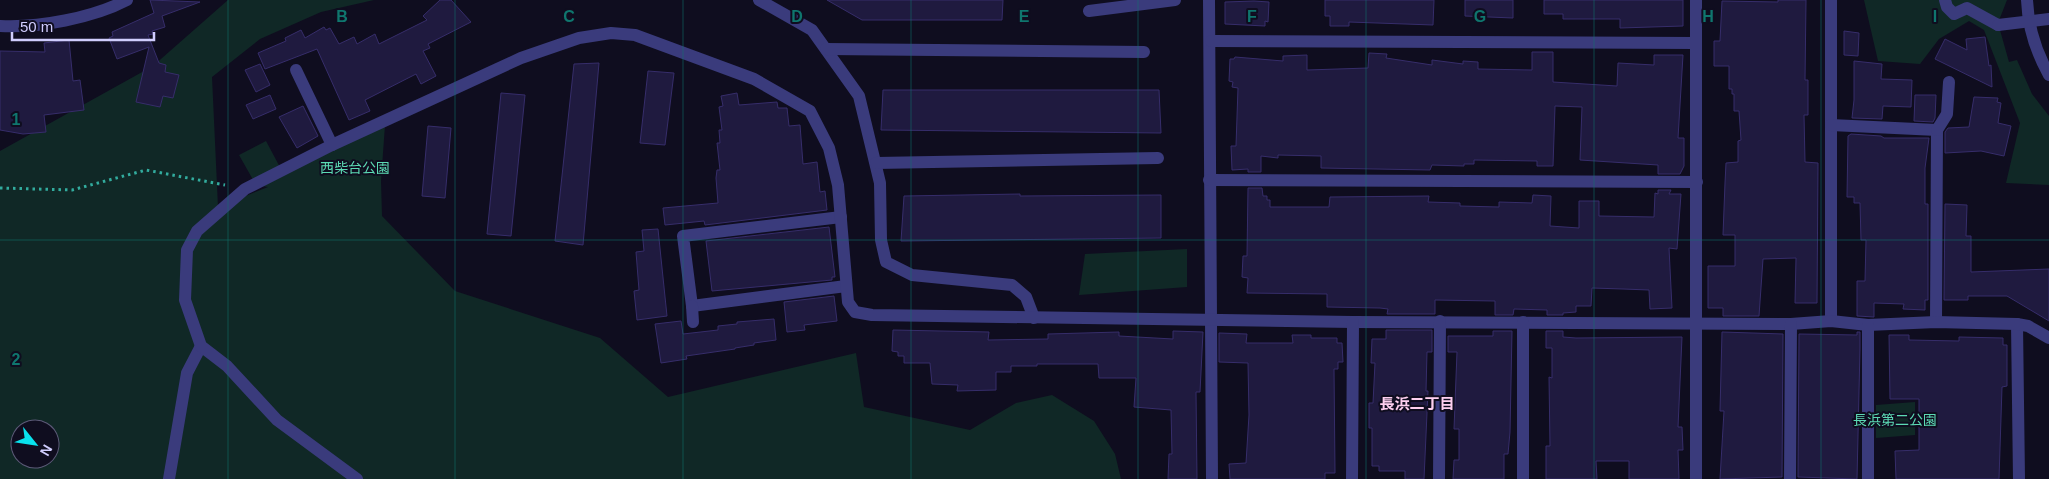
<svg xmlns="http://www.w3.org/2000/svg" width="2049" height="479" font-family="Helvetica,'Noto Sans JP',sans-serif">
  <rect width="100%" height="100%" fill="#0f0d1f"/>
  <g fill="#102826" fill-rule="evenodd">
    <path d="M228,0H374L321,12L260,39L212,77L218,207L268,187L256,185L239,155L266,141L282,171L385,125L381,181L382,216L455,291L600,338L668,397L856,353L864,407L970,430L1016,403L1052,395L1094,421L1115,454L1121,479H0V151L153,66ZM20,429H50V459H20Z"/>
    <polygon points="1864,0 2007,0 1998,23 2009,62 2017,60 2032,94 2049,116 2049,185 2006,183 2020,123 1984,30 1969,21 1939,39 1920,64 1878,61"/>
    <polygon points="1187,249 1187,287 1079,295 1085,254"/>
    <polygon points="1915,402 1915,435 1876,438 1876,405"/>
  </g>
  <g fill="#1f1a3f" stroke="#362d6a">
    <polygon points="150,0 200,2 162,16 165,27 152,31 153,34 148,35 159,63 166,65 165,72 179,75 173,98 163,96 160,107 136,102 149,47 117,59 109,38 113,36 112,32 154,13"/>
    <polygon points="440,0 451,0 471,22 428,44 430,48 423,51 436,76 421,84 416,74 365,100 370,111 349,120 317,49 265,69 258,53 286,41 285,38 301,30 305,38 324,27 326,30 330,28 339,44 354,37 357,44 375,34 379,44 427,20 423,16"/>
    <polygon points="827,0 1003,0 1002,20 862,20"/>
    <polygon points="1325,0 1434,0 1433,25 1349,22 1349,26 1330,26 1330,16 1325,16"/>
    <polygon points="1465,0 1513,0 1513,18 1465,16"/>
    <polygon points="1544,0 1683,0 1683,26 1620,28 1620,19 1563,19 1563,14 1544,14"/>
    <polygon points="1778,0 1806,0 1805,80 1808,80 1808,115 1804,115 1805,162 1818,163 1817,303 1795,303 1796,258 1763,259 1759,316 1723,316 1723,308 1708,308 1708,266 1735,266 1735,235 1723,235 1725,183 1726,163 1738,162 1738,141 1741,140 1739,111 1734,111 1734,94 1732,94 1732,89 1729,89 1729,66 1714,66 1714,41 1720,41 1722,1 1778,2"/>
    <polygon points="1254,1 1269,2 1268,22 1265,21 1265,26 1225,24 1225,2"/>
    <polygon points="1844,31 1859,33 1858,56 1844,55"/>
    <polygon points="1985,37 1989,66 1991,65 1992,87 1935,59 1945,39 1967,50 1966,39"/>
    <polygon points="69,40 73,81 80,80 84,110 44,115 46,132 23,134 0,130 0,51 45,52 44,43"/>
    <polygon points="1532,52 1553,52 1553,82 1617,86 1618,63 1654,65 1654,55 1683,55 1678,138 1684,138 1684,166 1680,174 1658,174 1658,165 1580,160 1582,107 1555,106 1553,166 1537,166 1537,161 1474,160 1474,164 1464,164 1464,166 1432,165 1430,170 1321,168 1321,156 1278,155 1278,158 1261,156 1261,172 1248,172 1248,169 1232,170 1231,146 1236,146 1238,88 1232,87 1233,82 1229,81 1230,59 1234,59 1235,57 1283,61 1283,56 1307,55 1307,70 1368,68 1369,53 1387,54 1386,58 1432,65 1432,60 1463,64 1463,61 1478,62 1478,69 1532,70"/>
    <polygon points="1854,61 1882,64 1881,79 1912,80 1911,107 1883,106 1882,119 1852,118 1854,100"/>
    <polygon points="599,63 583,245 555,241 574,64"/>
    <polygon points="260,64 270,85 256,92 245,70"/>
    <polygon points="648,71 674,73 665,145 640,143"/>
    <polygon points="883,90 1159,90 1161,133 881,130"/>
    <polygon points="501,93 525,95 511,236 487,234"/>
    <polygon points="737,93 739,105 777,102 778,108 787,108 789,126 800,125 803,164 817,162 820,192 825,191 827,210 705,225 704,221 665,225 663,208 718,203 716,178 717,170 720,170 717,143 720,143 719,130 722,130 719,107 723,106 721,96"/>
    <polygon points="270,95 276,109 253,119 246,105"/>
    <polygon points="1915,95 1936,95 1935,118 1933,122 1914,121"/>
    <polygon points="1974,97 1998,98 1997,102 2001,103 1998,123 2011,126 2004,156 1981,151 1945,153 1945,132 1948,128 1969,127"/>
    <polygon points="303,106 318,136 297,148 279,117"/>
    <polygon points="428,126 451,128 445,198 422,196"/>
    <polygon points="1851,134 1881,136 1884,138 1929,138 1925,168 1925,204 1928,204 1928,300 1925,300 1925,310 1903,309 1904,304 1874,303 1874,317 1857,316 1857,281 1865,281 1866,240 1861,240 1860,203 1854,203 1854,197 1847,197 1848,136"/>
    <polygon points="1248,188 1262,188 1263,196 1267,196 1267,200 1270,200 1270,207 1329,207 1330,197 1429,196 1428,202 1460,203 1460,206 1499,207 1499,202 1532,203 1533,195 1551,196 1550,226 1579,228 1579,201 1599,201 1599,216 1654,217 1655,193 1658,194 1658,190 1671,190 1669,194 1681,194 1677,249 1669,248 1672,308 1650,309 1649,290 1623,289 1592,288 1591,306 1576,306 1576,312 1563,313 1563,315 1547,315 1547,310 1514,309 1513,315 1495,315 1495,301 1435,300 1435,314 1387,314 1388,309 1380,308 1327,307 1327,294 1247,293 1248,278 1242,277 1243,256 1247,256"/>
    <polygon points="1020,194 1020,196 1161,195 1161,238 901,241 904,196"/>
    <polygon points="1945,204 1967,205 1966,236 1971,236 1971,272 2049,269 2049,321 2007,296 1968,296 1968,300 1944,300"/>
    <polygon points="829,227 835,277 832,277 832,280 712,291 706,241"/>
    <polygon points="658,229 667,316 637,320 634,291 639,290 636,252 644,251 642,230"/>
    <polygon points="834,296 837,321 804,325 805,330 787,332 784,302"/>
    <polygon points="774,319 776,340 754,343 754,345 735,348 735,349 686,356 687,359 661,363 655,324 681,321 683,334 718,330 718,326 737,324 737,322"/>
    <polygon points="893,330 989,332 988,340 1048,339 1048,334 1119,332 1119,336 1173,339 1173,331 1203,332 1200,392 1196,392 1197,479 1168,479 1169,454 1172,454 1171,410 1134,407 1136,378 1099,378 1098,364 1037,364 1037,366 1011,366 1011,372 996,372 996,390 957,391 958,385 932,384 930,363 904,363 904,356 898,356 898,352 892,351"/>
    <polygon points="1386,330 1432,330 1432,352 1427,352 1426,391 1428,391 1424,479 1405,479 1405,471 1379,471 1379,466 1372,466 1372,428 1369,428 1369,403 1373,403 1375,363 1371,363 1372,339 1386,339"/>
    <polygon points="1493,331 1512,331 1510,432 1508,454 1504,454 1504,479 1453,479 1454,460 1459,460 1459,429 1454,429 1457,352 1448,352 1448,336 1493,336"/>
    <polygon points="1546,331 1563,331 1563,337 1576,338 1682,337 1678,427 1682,427 1683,450 1678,450 1679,479 1629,479 1629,461 1596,461 1597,479 1546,479 1546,446 1550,446 1549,377 1552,378 1552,348 1546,348"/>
    <polygon points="1722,332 1783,334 1782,477 1720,479 1724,411 1720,411"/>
    <polygon points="1857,332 1860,332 1860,348 1857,479 1798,477 1799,334 1857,335"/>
    <polygon points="1219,333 1247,334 1246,343 1293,343 1292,335 1311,335 1311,338 1337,338 1337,343 1342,343 1343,362 1338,362 1338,369 1334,369 1335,473 1325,473 1325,479 1230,479 1229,464 1246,463 1249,415 1248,363 1219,362"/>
    <polygon points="1889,335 1909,335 1909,340 1959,341 1959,337 2003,338 2003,345 2007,345 2007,386 2002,387 1999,479 1896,479 1895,451 1919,450 1919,399 1890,399"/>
  </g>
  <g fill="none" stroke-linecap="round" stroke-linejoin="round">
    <polyline stroke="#32ac9e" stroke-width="3" stroke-dasharray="2.5 4" stroke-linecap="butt" points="0,188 72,190 146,170 225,185"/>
    <g stroke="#3a3b7c" stroke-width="12">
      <polyline points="759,0 812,30 859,96 880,183 881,240 886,262 912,275 1012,285 1026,297 1034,318"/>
      <polyline points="1209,0 1212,479"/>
      <polyline points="1831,0 1831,321"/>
      <polyline points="1945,0 1947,7 1954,14 1967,8 1998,25"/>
      <path d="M2027,0C2028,26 2036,52 2049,75"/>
      <polyline points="1089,11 1175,0"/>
      <path d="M0,26C38,28 93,18 127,0"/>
      <polyline points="1211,41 1696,43"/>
      <polyline points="826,49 1144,52"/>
      <polyline points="296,70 332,145"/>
      <polyline points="1831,125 1937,130 1936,322"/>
      <polyline points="1937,130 1947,114 1949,82"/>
      <polyline points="876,163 1158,158"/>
      <polyline points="1209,180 1697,182"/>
      <polyline points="841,217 683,236 692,306 846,286"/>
      <polyline points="692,306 693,322"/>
      <polyline points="2017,324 2019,479"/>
      <polyline points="169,479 187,373 201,346"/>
      <polyline points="357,479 277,420 227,366 201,346 185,300 187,250 197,231 245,189 332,145 521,58 579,38 611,33 635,35 754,79 810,111 829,148 838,185 848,302 855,312 872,315 1353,322 1791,324 1831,321 1868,325 1936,322 2017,324 2028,326 2049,338"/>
      <polyline points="1352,479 1353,322"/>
      <polyline points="1439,479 1440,321"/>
      <polyline points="1523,479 1523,322"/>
      <polyline points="1696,479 1696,0"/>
      <polyline points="1790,479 1791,324"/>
      <polyline points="1868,479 1868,325"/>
    </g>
    <polyline stroke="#3a3b7c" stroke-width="12" points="1998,25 2049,19"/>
  </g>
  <path fill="none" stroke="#0f766e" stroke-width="1" stroke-opacity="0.55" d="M228,0V479M455,0V479M683,0V479M911,0V479M1138,0V479M1366,0V479M1594,0V479M1821,0V479M0,240H2049"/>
  <g text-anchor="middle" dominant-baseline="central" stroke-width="4" stroke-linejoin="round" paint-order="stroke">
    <g font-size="14" fill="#5cdab4" stroke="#0f0d1f">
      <text x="355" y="168">西柴台公園</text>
      <text x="1895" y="420">長浜第二公園</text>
    </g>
    <g font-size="15" font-weight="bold" fill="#fdcfef" stroke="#0f0d1f">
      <text x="1417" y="403">長浜二丁目</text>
    </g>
  </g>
  <g font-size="16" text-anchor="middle" font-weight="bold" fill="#0f766e" stroke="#0f0d1f" stroke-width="4" stroke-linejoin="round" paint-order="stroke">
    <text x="342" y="22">B</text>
    <text x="569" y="22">C</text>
    <text x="797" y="22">D</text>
    <text x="1024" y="22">E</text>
    <text x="1252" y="22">F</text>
    <text x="1480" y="22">G</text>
    <text x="1708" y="22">H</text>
    <text x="1935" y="22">I</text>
    <text x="16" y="125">1</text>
    <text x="16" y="365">2</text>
  </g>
  <g transform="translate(35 444) rotate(120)"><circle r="24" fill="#0f0d1f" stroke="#5c5a78"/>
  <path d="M0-4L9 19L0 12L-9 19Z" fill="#09e2ed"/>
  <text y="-8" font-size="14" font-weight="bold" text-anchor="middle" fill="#d0cdfd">N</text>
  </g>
  <path d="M12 32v8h142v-8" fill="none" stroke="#d0cdfd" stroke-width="2.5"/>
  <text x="20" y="32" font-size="15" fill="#d0cdfd" stroke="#0f0d1f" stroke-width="4" paint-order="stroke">50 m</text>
</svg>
